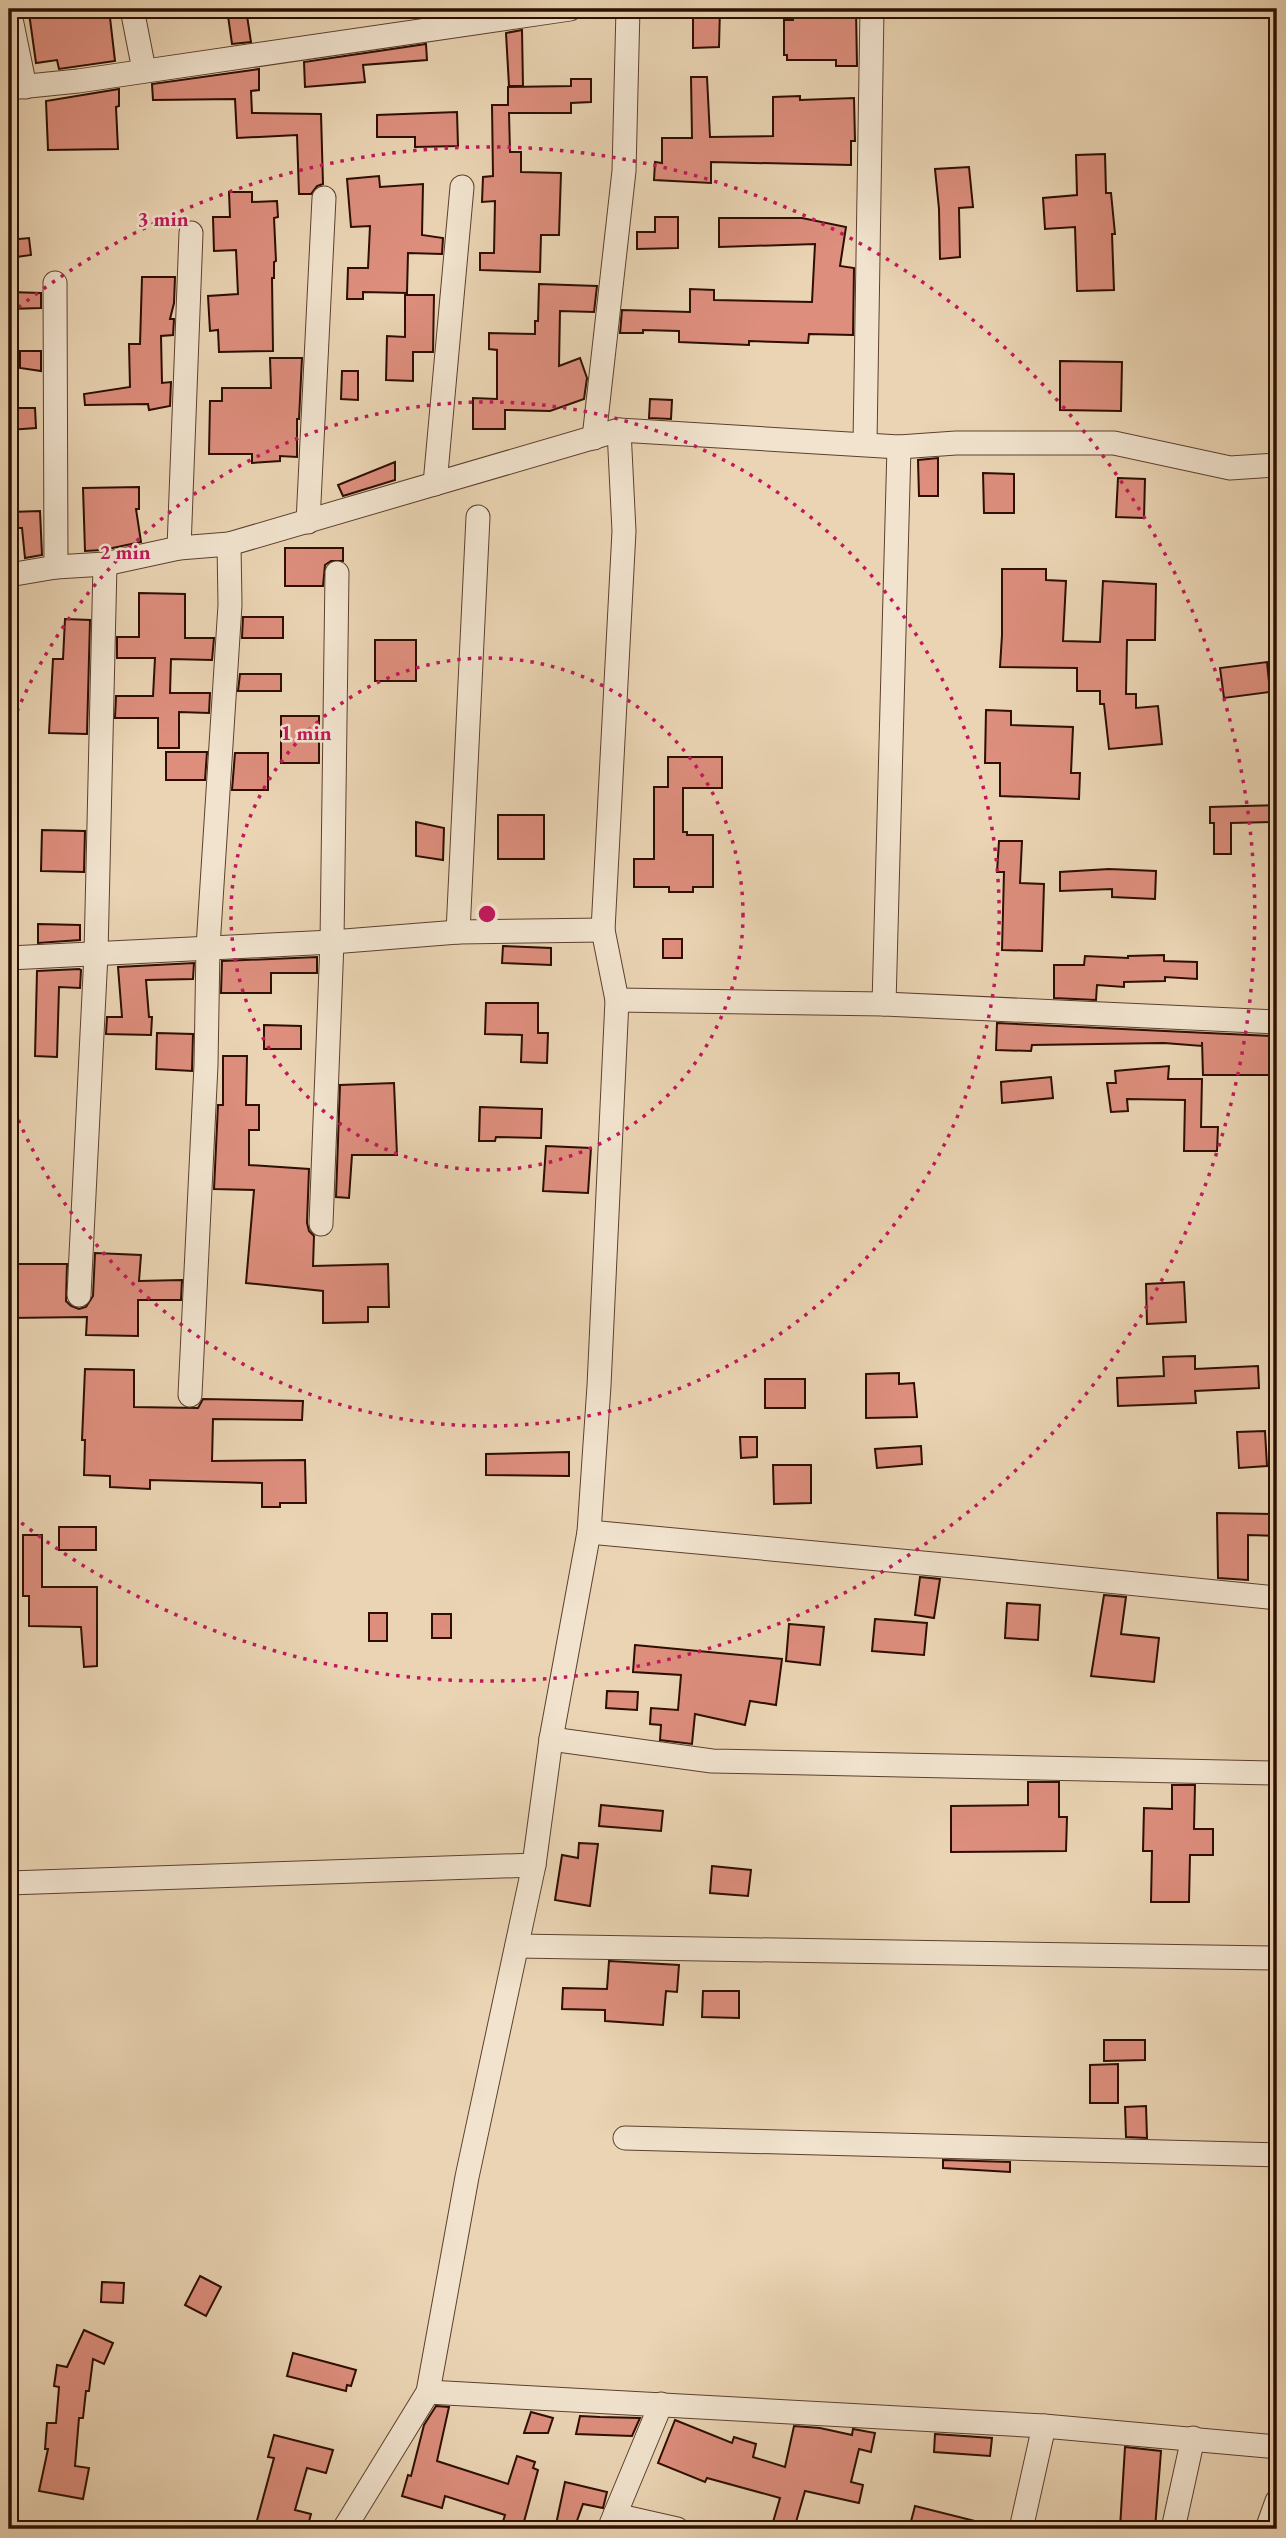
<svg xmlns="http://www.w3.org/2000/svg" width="1286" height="2538" font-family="'EB Garamond',serif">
  <rect width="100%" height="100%" fill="#ead4b3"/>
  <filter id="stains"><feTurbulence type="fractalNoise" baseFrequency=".00286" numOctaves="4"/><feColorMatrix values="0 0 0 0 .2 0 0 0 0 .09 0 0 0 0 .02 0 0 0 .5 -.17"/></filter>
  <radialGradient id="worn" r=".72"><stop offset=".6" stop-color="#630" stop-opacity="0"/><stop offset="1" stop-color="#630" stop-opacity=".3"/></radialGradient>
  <g fill="#dd8e7d" stroke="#2d0e01" stroke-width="2">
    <polygon points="59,9 109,9 115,61 59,69 57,60 36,63 29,13"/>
    <polygon points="227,9 246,9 251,42 232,44"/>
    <polygon points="693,9 720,9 719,47 693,48"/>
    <polygon points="792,9 856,9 857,66 836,66 836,60 787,60 787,55 784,55 784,20 793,20"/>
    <polygon points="522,30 523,86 509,86 506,33"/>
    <polygon points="426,44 427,60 363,65 365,82 305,87 304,62"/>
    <polygon points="259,69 259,90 251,91 252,113 321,114 323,184 317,186 311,194 299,194 297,135 237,138 235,99 153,100 152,84"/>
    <polygon points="691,77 707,77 710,137 773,136 773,97 800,96 800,100 854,98 855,141 851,141 851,165 711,162 711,183 654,180 655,162 662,163 662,138 692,138"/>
    <polygon points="571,79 591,79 591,102 571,103 571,113 509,113 510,152 521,152 521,172 561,173 559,235 541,235 540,272 480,270 480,253 494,253 495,201 482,202 483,177 493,176 492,105 508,105 508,87 571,86"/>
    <polygon points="119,89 119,106 116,107 118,149 48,150 46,101"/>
    <polygon points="457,112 458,146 415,147 415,137 377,137 377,115"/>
    <polygon points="1105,154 1106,193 1111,193 1115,234 1112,234 1114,290 1077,291 1075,227 1045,229 1043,198 1077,195 1076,155"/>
    <polygon points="969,167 973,207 959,208 960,257 940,259 939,209 935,169"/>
    <polygon points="379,176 380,187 423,184 422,235 443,238 442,254 408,253 407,293 363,292 363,299 347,299 348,268 368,268 370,226 351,227 347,179"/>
    <polygon points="229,192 252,192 252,202 277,201 278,217 274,218 276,261 274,262 274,278 272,278 273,351 219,352 218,330 210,331 208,296 238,294 236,250 214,251 213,217 230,217"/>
    <polygon points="655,217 678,217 678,248 637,249 637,232 655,232"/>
    <polygon points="719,218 802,218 846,227 840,266 854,268 853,335 809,334 808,343 749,341 749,345 679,342 679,331 643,330 643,333 620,333 622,310 690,312 690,289 714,290 714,300 812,302 815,244 719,247"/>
    <polygon points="29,238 31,255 9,258 9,240"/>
    <polygon points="142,277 175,277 174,303 170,319 174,319 173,335 161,336 162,383 171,382 170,406 149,410 148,404 85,405 84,394 130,387 129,344 140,344"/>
    <polygon points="539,284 597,286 594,312 560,311 559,366 580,358 587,378 584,399 550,411 505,410 505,429 473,429 473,398 497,399 497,350 489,349 489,333 535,334 535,321 538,321"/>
    <polygon points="9,292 41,293 41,308 9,309"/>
    <polygon points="405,295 434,295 433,352 413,352 413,381 386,380 387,336 405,337"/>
    <polygon points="20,351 41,351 41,371 20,368"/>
    <polygon points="270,358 302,358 299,419 297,419 297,457 280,456 280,461 252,463 252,454 209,454 210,401 222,401 222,388 271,388"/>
    <polygon points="1060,361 1122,362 1121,411 1060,410"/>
    <polygon points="342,371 358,371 358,400 341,399"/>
    <polygon points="650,399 672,400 671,419 649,418"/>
    <polygon points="9,408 35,408 36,428 9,430"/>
    <polygon points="938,458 938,496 919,496 918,460"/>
    <polygon points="395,462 395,480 343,496 338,485"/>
    <polygon points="983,473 1014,474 1014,513 984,513"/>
    <polygon points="1118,478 1145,479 1144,518 1116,517"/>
    <polygon points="139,487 139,509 136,509 141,542 103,550 85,551 83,488"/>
    <polygon points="40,511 42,555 25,558 22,528 10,528 10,512"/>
    <polygon points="285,548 343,548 343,561 331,561 325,565 323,586 285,586"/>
    <polygon points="1002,569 1046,569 1046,580 1066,581 1063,641 1100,642 1103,581 1156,584 1155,640 1127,640 1126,694 1136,694 1136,708 1158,706 1162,744 1109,749 1104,704 1100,704 1100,691 1077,691 1077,668 1000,667 1002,635"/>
    <polygon points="139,593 185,594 185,638 214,638 212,660 171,659 170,693 210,693 209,713 179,712 179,748 158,748 158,718 115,718 116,696 153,696 155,658 117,658 117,637 139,637"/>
    <polygon points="243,617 283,617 283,638 242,638"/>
    <polygon points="65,619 90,620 87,734 49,733 53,659 63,659"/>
    <rect x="375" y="640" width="41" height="41"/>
    <polygon points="1267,662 1270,692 1224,698 1220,668"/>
    <polygon points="240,674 281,674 281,691 238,691"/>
    <polygon points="986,710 1011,711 1011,725 1073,727 1071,773 1080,773 1079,799 1000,796 1000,763 985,763"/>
    <rect x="281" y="716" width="38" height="47"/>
    <polygon points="166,752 207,752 205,780 166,780"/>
    <polygon points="235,753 268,753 268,790 232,790"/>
    <polygon points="668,757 722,757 722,788 683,788 683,832 687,832 687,835 713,835 713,887 693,887 693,892 669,892 669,887 634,887 634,859 654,859 654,787 668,787"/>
    <polygon points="1277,805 1277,822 1231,823 1231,854 1214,854 1214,823 1210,823 1210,807"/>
    <rect x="498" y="815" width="46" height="44"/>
    <polygon points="416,822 444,828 443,860 416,856"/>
    <polygon points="42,830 85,831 84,872 41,871"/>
    <polygon points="999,841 1022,841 1020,883 1044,884 1042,951 1002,950 1004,872 997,872"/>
    <polygon points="1109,869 1156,871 1155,899 1112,897 1112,889 1060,891 1060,872"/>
    <polygon points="38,924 80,925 80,940 38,943"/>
    <rect x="663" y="939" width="19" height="19"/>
    <polygon points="503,946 551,948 551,965 502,963"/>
    <polygon points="1164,955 1164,961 1197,962 1197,979 1165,977 1165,981 1124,982 1124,987 1097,985 1096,1000 1054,998 1054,965 1084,965 1085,956 1128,958 1128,956"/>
    <polygon points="317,957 317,973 271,973 271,993 221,993 222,961"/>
    <polygon points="194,963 193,979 146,980 149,1017 152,1017 151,1035 106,1034 107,1017 122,1017 118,967"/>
    <polygon points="79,969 81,970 80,988 59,987 57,1057 35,1056 37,971"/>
    <polygon points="486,1003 538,1003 538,1033 548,1033 547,1063 521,1062 522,1035 485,1034"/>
    <polygon points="997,1023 1271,1036 1271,1075 1203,1075 1202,1042 1202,1046 1164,1043 1032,1045 1031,1051 996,1050"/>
    <polygon points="264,1025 301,1026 301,1049 264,1049"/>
    <polygon points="157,1033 193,1034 192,1071 156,1069"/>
    <polygon points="223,1056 247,1056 246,1105 259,1105 259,1130 249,1130 249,1165 309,1169 307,1223 309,1231 314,1236 313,1266 388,1264 389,1307 368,1307 368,1322 323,1323 323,1291 246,1283 254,1190 214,1189 218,1105 223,1105"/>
    <polygon points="1169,1066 1168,1079 1202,1079 1201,1127 1218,1127 1217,1151 1184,1151 1185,1100 1127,1099 1128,1111 1111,1112 1107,1083 1116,1083 1115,1071"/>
    <polygon points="1051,1077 1053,1098 1002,1103 1001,1082"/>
    <polygon points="394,1083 397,1155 352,1155 349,1198 336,1197 340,1085"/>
    <polygon points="480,1107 542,1109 541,1138 496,1137 495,1141 479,1141"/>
    <polygon points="546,1146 591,1148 588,1193 543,1191"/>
    <polygon points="95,1253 141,1255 139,1281 182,1280 181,1300 138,1300 138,1336 86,1335 87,1317 9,1318 9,1264 67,1264 66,1301 71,1306 79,1309 86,1307 93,1296"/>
    <polygon points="1184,1282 1186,1322 1147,1324 1146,1284"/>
    <polygon points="1195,1356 1195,1369 1258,1366 1259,1388 1195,1391 1196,1403 1118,1406 1117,1378 1164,1376 1163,1357"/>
    <polygon points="85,1369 134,1370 134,1407 198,1408 203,1399 303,1401 302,1420 213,1419 212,1461 305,1460 306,1503 280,1503 280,1507 262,1507 262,1483 150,1480 150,1489 110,1487 110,1476 84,1475 85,1440 82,1440"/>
    <polygon points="899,1373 899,1384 914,1383 917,1417 866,1418 866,1374"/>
    <rect x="765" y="1379" width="40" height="29"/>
    <polygon points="1265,1431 1267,1466 1239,1468 1237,1432"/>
    <polygon points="740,1437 757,1437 757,1457 741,1458"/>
    <polygon points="921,1446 922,1464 877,1468 875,1449"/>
    <polygon points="569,1452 569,1476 486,1475 486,1454"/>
    <polygon points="773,1465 811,1465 811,1503 774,1504"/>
    <polygon points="1217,1513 1277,1514 1277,1536 1248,1535 1248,1580 1218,1578"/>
    <rect x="59" y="1527" width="37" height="23"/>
    <polygon points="23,1535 42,1535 42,1587 97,1587 97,1666 84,1667 81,1627 29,1626 29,1596 23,1596"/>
    <polygon points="920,1577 940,1579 934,1618 915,1615"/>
    <polygon points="1104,1595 1126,1597 1121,1634 1159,1638 1154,1682 1091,1676"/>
    <polygon points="1007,1603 1040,1605 1038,1640 1005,1638"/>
    <rect x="369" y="1613" width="18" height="28"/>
    <rect x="432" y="1614" width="19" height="24"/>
    <polygon points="875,1619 927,1623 924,1655 872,1651"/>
    <polygon points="789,1624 824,1627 820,1665 786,1661"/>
    <polygon points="635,1645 782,1659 776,1705 750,1701 745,1725 695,1714 692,1744 660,1740 661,1725 650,1724 651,1708 678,1710 681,1675 633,1672"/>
    <polygon points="607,1691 638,1692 637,1710 606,1708"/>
    <polygon points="1028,1782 1059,1782 1059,1817 1067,1817 1066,1851 951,1852 951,1806 1028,1805"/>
    <polygon points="1172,1785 1195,1785 1194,1829 1213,1829 1213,1855 1190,1855 1189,1902 1151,1902 1152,1851 1143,1851 1144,1808 1172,1809"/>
    <polygon points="601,1805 663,1811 661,1831 599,1826"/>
    <polygon points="579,1843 598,1844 590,1906 555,1900 562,1855 578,1858"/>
    <polygon points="712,1866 751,1870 748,1896 710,1893"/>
    <polygon points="609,1961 679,1965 677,1992 666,1991 663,2025 605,2021 605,2010 562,2009 563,1988 607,1989"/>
    <polygon points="703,1991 739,1991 739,2018 702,2017"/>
    <polygon points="1104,2040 1145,2040 1145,2060 1104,2061"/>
    <polygon points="1118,2064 1118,2103 1090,2103 1090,2065"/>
    <polygon points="1146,2106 1147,2138 1126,2137 1125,2107"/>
    <polygon points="943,2160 1010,2162 1010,2172 943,2168"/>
    <polygon points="200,2276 221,2287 206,2316 185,2305"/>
    <polygon points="102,2282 124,2283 123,2303 101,2302"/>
    <polygon points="84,2330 113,2343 104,2364 93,2359 89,2391 86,2391 83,2418 79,2418 75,2466 89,2468 83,2499 39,2491 48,2449 45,2449 47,2423 56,2423 59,2387 54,2386 57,2365 67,2367"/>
    <polygon points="293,2353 356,2370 351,2386 347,2385 346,2391 287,2376"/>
    <polygon points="436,2406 449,2407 437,2461 508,2484 517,2456 535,2462 533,2468 538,2470 522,2529 502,2525 505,2515 445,2496 442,2508 402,2496 408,2475 411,2476 424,2425"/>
    <polygon points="531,2412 553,2418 548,2433 524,2433"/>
    <polygon points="580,2416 600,2417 640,2418 632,2436 576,2434"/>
    <polygon points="675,2420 732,2443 734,2437 756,2444 753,2457 785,2467 794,2426 820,2428 852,2435 853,2429 875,2433 871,2452 859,2449 851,2482 863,2485 859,2503 805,2491 794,2529 771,2529 780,2498 707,2478 705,2482 658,2463"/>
    <polygon points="935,2434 992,2438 990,2456 934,2452"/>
    <polygon points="274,2435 333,2450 326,2473 307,2468 295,2510 311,2514 307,2529 276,2529 256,2524 274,2458 268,2457"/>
    <polygon points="1125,2447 1161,2451 1155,2529 1120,2528"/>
    <polygon points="565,2482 607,2492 603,2508 583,2504 574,2529 555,2529"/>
    <polygon points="915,2506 979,2522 979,2529 909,2529"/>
  </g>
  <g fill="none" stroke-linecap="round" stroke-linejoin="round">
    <defs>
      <g id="minor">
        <polyline points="9,9 25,87"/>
        <polyline points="132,9 144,70"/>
        <polyline points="9,88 78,81 570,9"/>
        <polyline points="55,283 56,567"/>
        <polyline points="594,438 624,171 628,9"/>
        <polyline points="865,443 872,9"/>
        <polyline points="435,484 462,187"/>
        <polyline points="308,522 324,198"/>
        <polyline points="179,548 191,233"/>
        <polyline points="9,575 56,567 105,564 179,548 229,544 619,430 899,447 956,443 1114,443 1230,468 1277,465"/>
        <polyline points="458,932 478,517"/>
        <polyline points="9,958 332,942 458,932 603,930"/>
        <polyline points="617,1000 884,1004 1277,1022"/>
        <polyline points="884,1004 899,447"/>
        <polyline points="321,1224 332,942 337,573"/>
        <polyline points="79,1295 96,954 105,564"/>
        <polyline points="190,1395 206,1065 208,947 230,605 229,544"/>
        <polyline points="589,1532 976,1568 1277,1598"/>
        <polyline points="551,1739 712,1761 1277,1773"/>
        <polyline points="9,1883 534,1865"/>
        <polyline points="517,1946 1277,1958"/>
        <polyline points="625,2138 1277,2155"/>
        <polyline points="428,2392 1044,2426 1277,2447"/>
        <polyline points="615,2515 677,2529"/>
        <polyline points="344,2529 428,2392 467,2177 534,1865 551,1739 589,1532 599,1386 617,1000 603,930 624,531 619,430"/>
        <polyline points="609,2529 661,2404"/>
        <polyline points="1021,2529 1044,2426"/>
        <polyline points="1173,2529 1193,2438"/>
        <polyline points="1267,2529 1277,2501"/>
      </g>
    </defs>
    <use href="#minor" stroke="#5c402e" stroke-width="25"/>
    <use href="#minor" stroke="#f1e3ce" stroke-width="23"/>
  </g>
  <g fill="none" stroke="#c2185b" stroke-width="3.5" stroke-dasharray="3.5 7">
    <circle cx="487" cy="914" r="256"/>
    <path d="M9 731A512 512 0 1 1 9 1097"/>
    <path d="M10 314A767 767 0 1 1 10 1514"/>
  </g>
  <circle cx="487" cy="914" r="10" fill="#c2185b" stroke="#f1e3ce" stroke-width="3.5"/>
  <g font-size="21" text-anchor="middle" font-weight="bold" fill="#c2185b" stroke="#f1e3ce" stroke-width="5" stroke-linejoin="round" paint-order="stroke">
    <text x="163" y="226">3 min</text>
    <text x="125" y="559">2 min</text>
    <text x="306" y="740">1 min</text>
  </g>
  <rect width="1286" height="2538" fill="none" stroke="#ead4b3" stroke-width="35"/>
  <rect x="10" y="10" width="1265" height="2517" fill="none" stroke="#2d0e01" stroke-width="3.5"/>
  <rect x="18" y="18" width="1251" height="2503" fill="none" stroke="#2d0e01" stroke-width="2"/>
  <rect width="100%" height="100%" filter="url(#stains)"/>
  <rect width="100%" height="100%" fill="url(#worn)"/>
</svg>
